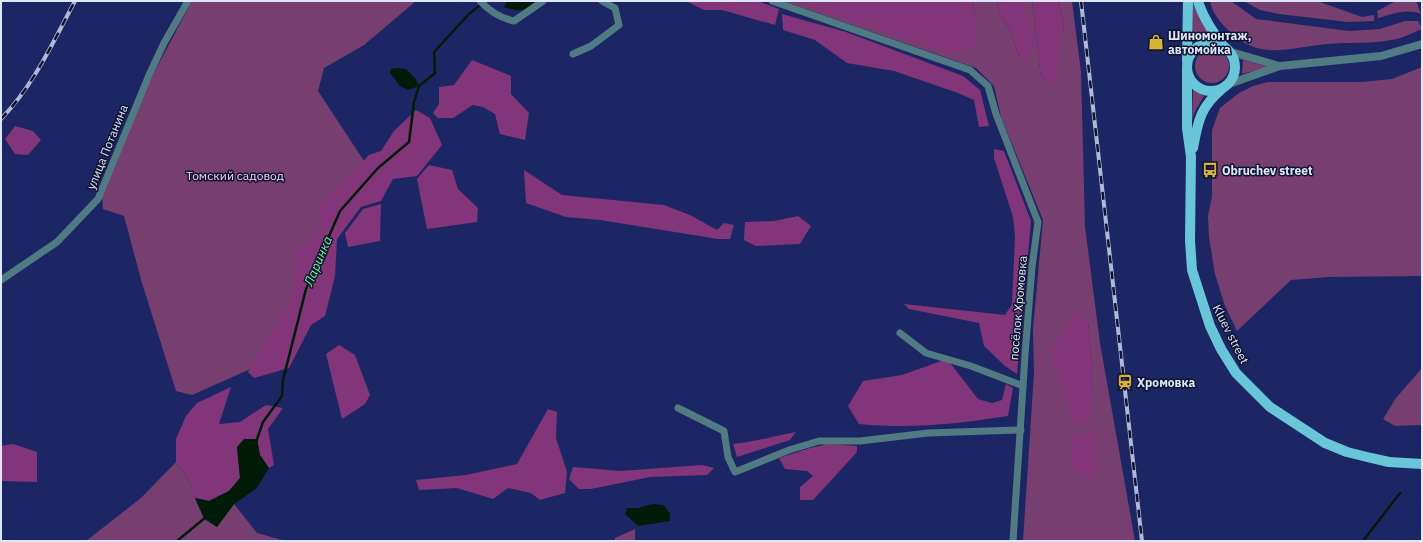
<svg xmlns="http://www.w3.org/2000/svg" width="1423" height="542" font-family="'IBM Plex Sans',sans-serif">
  <rect width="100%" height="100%" fill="#1d2664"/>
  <g fill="#763f6f" fill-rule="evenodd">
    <polygon points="192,1 416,1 364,45 324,68 318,91 368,167 264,363 192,395 176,391 142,283 124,216 103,209 102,196 148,84"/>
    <path d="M783,1H792L833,14L975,48V18L973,2L997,1L999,13L1010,30L1019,57L1024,1H1032L1041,77L1054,85L1064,25L1058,1H1072L1081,72L1085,227L1100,343L1135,541H1023L1034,373L1033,329L1043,220L1001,117L994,86L976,68ZM1075,313L1088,322L1092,364L1090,423Z"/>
    <path d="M1210,1H1231L1256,19L1349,31L1380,29L1405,21H1418L1422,29C1412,33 1401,39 1391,40C1372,44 1346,42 1327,44C1289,47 1261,62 1229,31C1221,23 1212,13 1210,1Z"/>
    <polygon points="1244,1 1317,1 1362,17 1374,15 1374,21 1348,22 1279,14 1260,10"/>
    <path d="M1396,1H1416L1421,14C1406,8 1393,14 1378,18L1377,11Z"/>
    <polygon points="1193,3 1200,20 1210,35 1203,36 1193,42"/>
    <circle cx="1212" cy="66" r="17"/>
    <polygon points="1243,60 1268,67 1242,74"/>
    <polygon points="1422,67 1422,276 1329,277 1291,280 1237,331 1225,306 1215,274 1209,237 1208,216 1212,196 1212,130 1220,108 1239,93 1253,86 1268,82 1362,82 1392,79"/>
    <polygon points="1193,90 1204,96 1195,111 1192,121"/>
    <polygon points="1422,368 1422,425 1395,426 1383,419 1396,398"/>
    <polygon points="176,462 185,474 204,519 217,527 234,504 257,533 286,541 86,541 141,498"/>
    <polygon points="635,529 635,541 615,541 615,538"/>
  </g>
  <g fill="#823579">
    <polygon points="686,1 758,1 779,9 775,25 722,10 704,10"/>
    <polygon points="792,1 982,1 973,2 975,18 975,48 950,54"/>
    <polygon points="997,1 1024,1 1025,11 1035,45 1026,63 1019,57 1010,30 999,13"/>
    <polygon points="1032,1 1058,1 1064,25 1055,86 1041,77"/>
    <polygon points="782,14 846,32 963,76 980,90 989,126 979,127 974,100 958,93 894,71 847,63 815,40 783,30"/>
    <polygon points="472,60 511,76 511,94 529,113 525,140 500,134 495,114 483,107 473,105 453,118 438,118 433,113 439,104 439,87 454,85"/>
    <polygon points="416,110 430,118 442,145 417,176 393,179 381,201 361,207 337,239 335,276 325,316 311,325 289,368 254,378 248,372 269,335 285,313 292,296 297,252 316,234 322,201 333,189 350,176 369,155 381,151 394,131"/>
    <polygon points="15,126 33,131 41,140 28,155 15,154 5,139"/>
    <polygon points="994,149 1004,151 1031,221 1017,374 1005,366 984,346 979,323 909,309 904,304 1005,315 1012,304 1015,237 1013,217 994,158"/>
    <polygon points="429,165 452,170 458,189 478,208 477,222 427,229 417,179"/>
    <polygon points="524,170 562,195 664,205 690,215 717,230 724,223 734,225 730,239 718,239 600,220 566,217 526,203"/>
    <polygon points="381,204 380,241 348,247 345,233 363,209"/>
    <polygon points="798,216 811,226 800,244 756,246 744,240 745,222 774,221"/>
    <polygon points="1075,312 1088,322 1092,364 1091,423 1074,424 1050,352"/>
    <polygon points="339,345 355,355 370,395 365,404 342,419 326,354"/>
    <path d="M947,359L978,399L992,403L1002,400L1006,384L1013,388L1008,416C956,424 912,429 859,424L848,406L863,381L902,375Z"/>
    <polygon points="231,387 219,424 240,422 266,405 283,408 268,429 274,465 269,468 260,455 257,439 237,447 240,478 229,491 209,501 195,498 185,474 176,462 176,439 186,416 197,403"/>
    <polygon points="548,409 557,412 556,438 567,472 565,493 540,500 531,493 508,488 493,499 457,488 419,490 416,480 466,475 517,464"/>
    <path d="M796,432L790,440L737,457L733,444C754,442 774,436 796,432Z"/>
    <polygon points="1073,434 1096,434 1096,472 1089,479 1070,468"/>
    <polygon points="13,444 37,452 37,482 1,481 1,446"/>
    <polygon points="828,444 857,446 857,452 813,500 800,500 800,487 813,476 807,471 785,469 779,458 810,448"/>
    <polygon points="702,465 714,468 707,475 650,477 591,489 579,489 569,479 573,467 620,471"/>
  </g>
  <g fill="#001b07">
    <path d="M507,1H536C528,13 516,11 504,7Z"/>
    <polygon points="397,68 406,69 415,78 419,86 408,90 400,86 390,73 391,69"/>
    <polygon points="244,439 257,439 260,455 269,468 257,488 234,504 217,527 204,518 195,498 209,501 229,491 240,478 237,447"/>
    <polygon points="653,504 664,505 670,514 670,521 638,526 625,514 627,508 638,508"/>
  </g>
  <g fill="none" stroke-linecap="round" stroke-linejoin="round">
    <g stroke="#001b07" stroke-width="2.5">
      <polyline points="256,442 263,422 282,396 283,380 306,289 340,211 378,168 409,142 414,102 419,86 435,73 434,52 469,14 485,1"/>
      <polyline points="177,541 206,517"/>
      <polyline points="1363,541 1400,493"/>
    </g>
    <g stroke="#507b83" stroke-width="7">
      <path d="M480,1C490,12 500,18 514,21L543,1"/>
      <polyline points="772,1 970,70 988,86 996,114 1038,222 1032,267 1025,355 1013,541"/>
      <polyline points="573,54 591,46 619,25 615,8 602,1"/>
      <polyline points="1,280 57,242 98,199 149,75 164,43 188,1"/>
      <polyline points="900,333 926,353 971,366 1023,386"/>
      <polyline points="678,408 724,431 728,457 735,472 789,450 819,441 860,441 928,433 1021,430"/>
    </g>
    <g stroke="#507b83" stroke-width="8">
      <polyline points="1231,52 1279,66"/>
      <polyline points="1226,85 1280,66 1381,56 1422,44"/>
    </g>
    <g stroke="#69c6d9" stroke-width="10">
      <path d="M1198,1C1203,18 1213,32 1224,47"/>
      <circle cx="1211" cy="67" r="24"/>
      <polyline points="1187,61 1188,1"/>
      <polyline points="1187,70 1187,128 1191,157 1190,240 1192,270 1210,326 1221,349 1236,373 1270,407 1325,443 1347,452 1367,457 1389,462 1422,464"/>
      <path d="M1193,148C1198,122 1200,107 1222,89"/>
    </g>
    <defs>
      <g id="rail">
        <polyline points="1081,1 1142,541"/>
        <path d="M1,119C34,85 53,42 75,1"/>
      </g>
    </defs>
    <use href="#rail" stroke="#afb8d8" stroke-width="4"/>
    <use href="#rail" stroke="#0e142f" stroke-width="2.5" stroke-dasharray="8" stroke-linecap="butt"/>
  </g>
  <defs>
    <symbol id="shop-bare" viewBox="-9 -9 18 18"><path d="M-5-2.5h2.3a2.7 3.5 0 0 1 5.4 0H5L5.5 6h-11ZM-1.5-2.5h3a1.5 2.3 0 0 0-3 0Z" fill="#d9b434" stroke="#0e142f" stroke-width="2.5" paint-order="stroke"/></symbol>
    <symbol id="bus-bare" viewBox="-9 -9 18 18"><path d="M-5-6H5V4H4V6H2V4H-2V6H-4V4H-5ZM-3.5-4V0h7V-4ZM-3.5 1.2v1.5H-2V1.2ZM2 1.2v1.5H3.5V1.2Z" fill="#d9b434" stroke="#0e142f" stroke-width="2.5" paint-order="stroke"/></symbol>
    <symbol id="station-bare" viewBox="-9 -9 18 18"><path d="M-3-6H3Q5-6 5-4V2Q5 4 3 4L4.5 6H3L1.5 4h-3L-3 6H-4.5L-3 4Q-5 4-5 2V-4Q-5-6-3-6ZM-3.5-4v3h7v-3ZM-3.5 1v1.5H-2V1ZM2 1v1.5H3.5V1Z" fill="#d9b434" stroke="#0e142f" stroke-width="2.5" paint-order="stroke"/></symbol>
  </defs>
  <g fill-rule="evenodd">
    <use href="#shop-bare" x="1145" y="31" width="22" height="22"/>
    <use href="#bus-bare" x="1199" y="159" width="22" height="22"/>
    <use href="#station-bare" x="1114" y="371" width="22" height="22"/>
  </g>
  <g text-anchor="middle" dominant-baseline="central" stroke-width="3" stroke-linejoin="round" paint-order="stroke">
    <g font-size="12" font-weight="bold" fill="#dfe7fe" stroke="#0e142f" text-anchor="start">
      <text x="1168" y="35">Шиномонтаж,<tspan x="1168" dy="14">автомойка</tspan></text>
      <text x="1222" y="170">Obruchev street</text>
      <text x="1137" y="382">Хромовка</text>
    </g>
    <g font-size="12" fill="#dfe7fe" stroke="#0e142f">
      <text transform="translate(107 147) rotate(-68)">улица Потанина</text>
      <text transform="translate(1018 308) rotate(-85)">посёлок Хромовка</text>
      <text transform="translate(1231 334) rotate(63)">Kluev street</text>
    </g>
    <g font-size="12" fill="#fed3f7" stroke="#0e142f">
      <text x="235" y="175">Томский садовод</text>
    </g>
    <g font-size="13" font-style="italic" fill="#73f49c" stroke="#0e142f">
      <text transform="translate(318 261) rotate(-67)">Ларинка</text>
    </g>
  </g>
  <rect width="1423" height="542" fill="none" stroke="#dfe7fe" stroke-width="4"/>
</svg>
